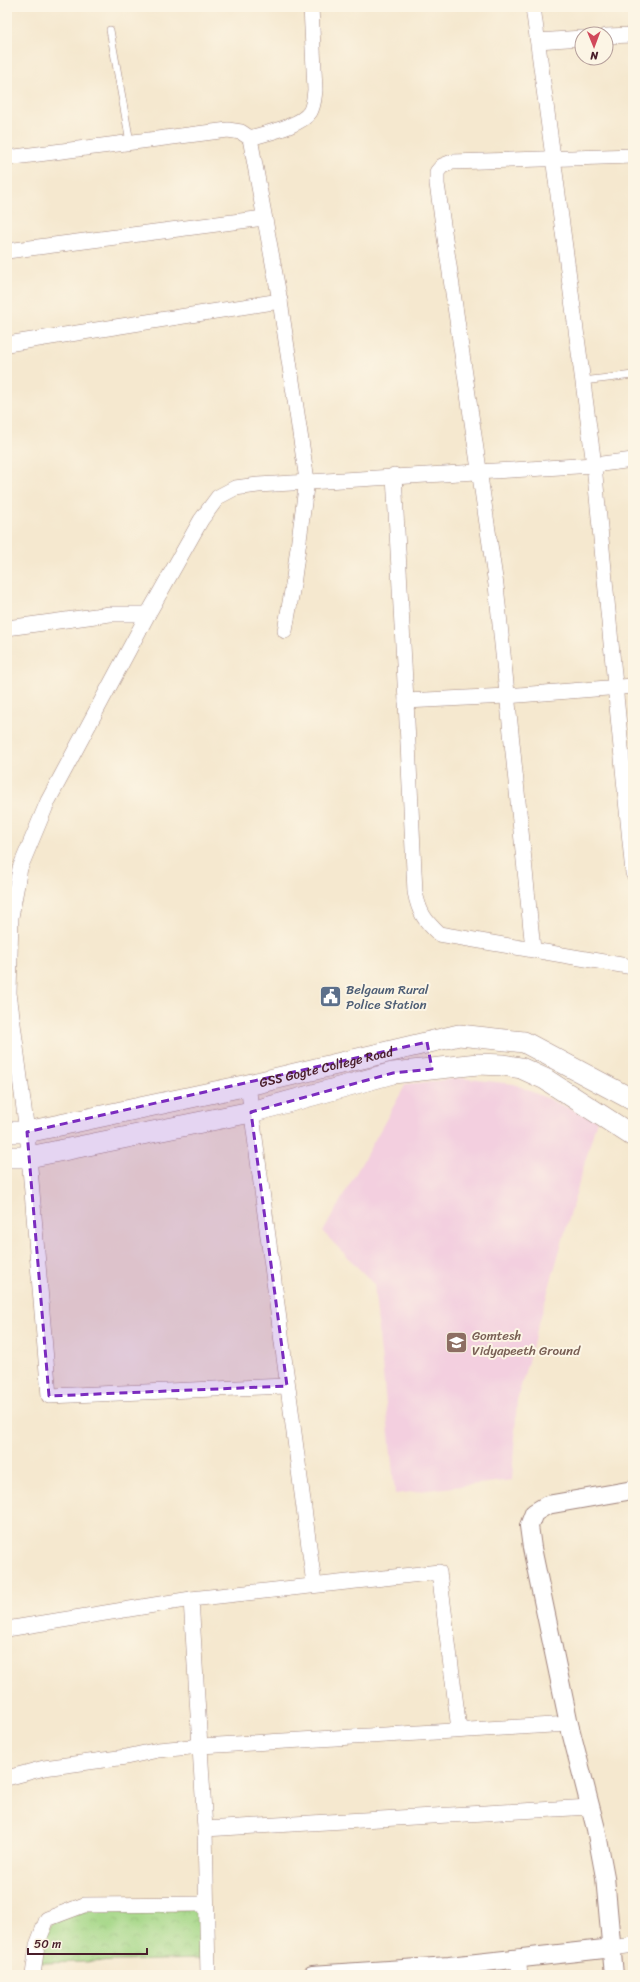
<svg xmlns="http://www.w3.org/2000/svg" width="640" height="1982" font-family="Sriracha,sans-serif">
  <defs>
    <pattern id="park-crowns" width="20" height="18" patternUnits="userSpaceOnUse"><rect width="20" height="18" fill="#a4d787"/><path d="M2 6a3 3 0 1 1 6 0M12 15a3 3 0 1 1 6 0" fill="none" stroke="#8fb875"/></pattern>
  </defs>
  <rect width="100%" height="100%" fill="#fcf5e5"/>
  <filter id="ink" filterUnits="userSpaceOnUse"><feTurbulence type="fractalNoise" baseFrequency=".025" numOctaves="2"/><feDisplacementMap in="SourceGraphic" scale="8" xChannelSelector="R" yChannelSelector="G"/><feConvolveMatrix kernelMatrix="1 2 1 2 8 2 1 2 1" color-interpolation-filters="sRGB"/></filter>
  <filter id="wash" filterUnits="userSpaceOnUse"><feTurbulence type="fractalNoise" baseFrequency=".012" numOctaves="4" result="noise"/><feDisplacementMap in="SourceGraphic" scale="16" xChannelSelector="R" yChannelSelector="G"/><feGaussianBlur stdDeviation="0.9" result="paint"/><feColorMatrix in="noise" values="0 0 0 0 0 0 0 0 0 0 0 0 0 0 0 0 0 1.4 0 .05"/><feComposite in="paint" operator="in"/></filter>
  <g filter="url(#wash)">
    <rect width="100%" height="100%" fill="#f5e8cf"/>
    <polygon fill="#f3cfdf" points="460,1078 514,1084 597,1120 517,1400 512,1480 395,1494 374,1284 323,1232 406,1084"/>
    <polygon fill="url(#park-crowns)" stroke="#777b59" points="200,1909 202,1959 41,1963 41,1947 52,1923 86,1910"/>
  </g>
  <g filter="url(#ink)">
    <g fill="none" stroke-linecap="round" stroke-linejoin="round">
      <defs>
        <g id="service">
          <polyline points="110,30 130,142"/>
          <polyline points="583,381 633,375"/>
        </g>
        <g id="minor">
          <polyline points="533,7 594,465 633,873"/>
          <polyline points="606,36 633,35"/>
          <polyline points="538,41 582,38"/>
          <path d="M250,138C266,133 301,126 310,112C314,105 314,98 315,90L311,7"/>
          <polyline points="7,158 228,130 241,132 250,138 280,301 307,480 293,585 285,631"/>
          <polyline points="7,251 264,218"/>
          <polyline points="7,344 280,301"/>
          <polyline points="394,475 406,701 506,696 633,686"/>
          <polyline points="7,628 110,614 148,614"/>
          <path d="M406,701L415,892C419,912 424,920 439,934L633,967"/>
          <polyline points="533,949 496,585 437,184 437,172 442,166 452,162 633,156"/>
          <polyline points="248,1085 314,1584"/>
          <polyline points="287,1386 49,1396 27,1132 9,993 11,917 20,868 48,801 148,614 201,520 218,497 235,488 258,485 594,465 633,460"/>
          <polyline points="191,1599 205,1829 208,1975"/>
          <polyline points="7,1629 191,1599 439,1572 459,1729"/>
          <polyline points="7,1778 44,1768 126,1757 158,1750 201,1746 569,1724"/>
          <polyline points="205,1829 590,1807"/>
          <polyline points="613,1948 633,1945"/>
          <polyline points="518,1957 520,1975"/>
          <polyline points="33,1975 37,1945 47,1919 84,1905 206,1904"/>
        </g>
        <g id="tertiary">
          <polyline points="312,1975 449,1966 613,1948"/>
          <polyline points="614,1975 605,1877 596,1829 569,1724 532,1548 529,1526 534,1513 547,1505 633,1490"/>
        </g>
        <g id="secondary">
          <path id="s1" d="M7,1132H27L248,1085L459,1035L524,1042L633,1100"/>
          <polyline points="7,1157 29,1157 251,1112 393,1073 478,1064 503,1065 521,1068 545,1079 633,1136"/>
        </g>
      </defs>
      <use href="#service" stroke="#a0847d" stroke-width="8"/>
      <use href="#minor" stroke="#a0847d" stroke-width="16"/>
      <use href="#tertiary" stroke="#a0847d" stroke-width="20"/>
      <use href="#secondary" stroke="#a0847d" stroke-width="22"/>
      <use href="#service" stroke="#fff" stroke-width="7"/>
      <use href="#minor" stroke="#fff" stroke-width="15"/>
      <use href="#tertiary" stroke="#fff" stroke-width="18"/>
      <use href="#secondary" stroke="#fff" stroke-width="21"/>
    </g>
  </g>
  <path fill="#7b2cbf" fill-opacity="0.2" stroke="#7b2cbf" stroke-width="3" stroke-dasharray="8 5" stroke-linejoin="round" d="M427,1042L432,1069L393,1073L251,1112L287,1386L49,1396L27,1132Z"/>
  <defs>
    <symbol id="civic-square" viewBox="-11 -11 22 22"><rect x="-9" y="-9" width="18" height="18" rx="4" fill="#5c6f8a" stroke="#fcf5e5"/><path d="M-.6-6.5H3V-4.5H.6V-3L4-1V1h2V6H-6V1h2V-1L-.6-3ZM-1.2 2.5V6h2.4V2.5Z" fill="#fff"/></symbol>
    <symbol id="university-square" viewBox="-11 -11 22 22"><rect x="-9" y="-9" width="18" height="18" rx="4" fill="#8d6e63" stroke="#fcf5e5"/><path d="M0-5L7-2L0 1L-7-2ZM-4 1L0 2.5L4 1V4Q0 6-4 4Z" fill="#fff"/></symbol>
  </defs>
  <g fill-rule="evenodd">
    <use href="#civic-square" x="318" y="984" width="25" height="25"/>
    <use href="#university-square" x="444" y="1330" width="25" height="25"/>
  </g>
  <g text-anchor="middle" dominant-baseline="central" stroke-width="4" stroke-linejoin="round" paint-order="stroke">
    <g font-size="13" fill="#4e5e75" stroke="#fcf5e5" text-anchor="start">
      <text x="346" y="989">Belgaum Rural<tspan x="346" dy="15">Police Station</tspan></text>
    </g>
    <g font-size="13" fill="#4a1f2b" stroke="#fcf5e5">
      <text stroke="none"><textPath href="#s1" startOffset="326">GSS Gogte College Road</textPath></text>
    </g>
    <g font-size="13" fill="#785e54" stroke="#fcf5e5" text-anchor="start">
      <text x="472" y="1335">Gomtesh<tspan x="472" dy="15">Vidyapeeth Ground</tspan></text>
    </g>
  </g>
  <rect width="640" height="1982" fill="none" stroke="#fcf5e5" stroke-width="24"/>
  <g transform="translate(594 46) rotate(179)"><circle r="19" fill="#fcf5e5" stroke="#b59f9b"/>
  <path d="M0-3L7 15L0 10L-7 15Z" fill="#d1495b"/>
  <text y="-6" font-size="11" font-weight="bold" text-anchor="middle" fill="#4a1f2b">N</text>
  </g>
  <path d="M28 1948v6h119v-6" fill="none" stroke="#4a1f2b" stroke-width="2"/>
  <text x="34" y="1948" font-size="12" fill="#4a1f2b" stroke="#fcf5e5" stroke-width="3" paint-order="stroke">50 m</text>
</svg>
